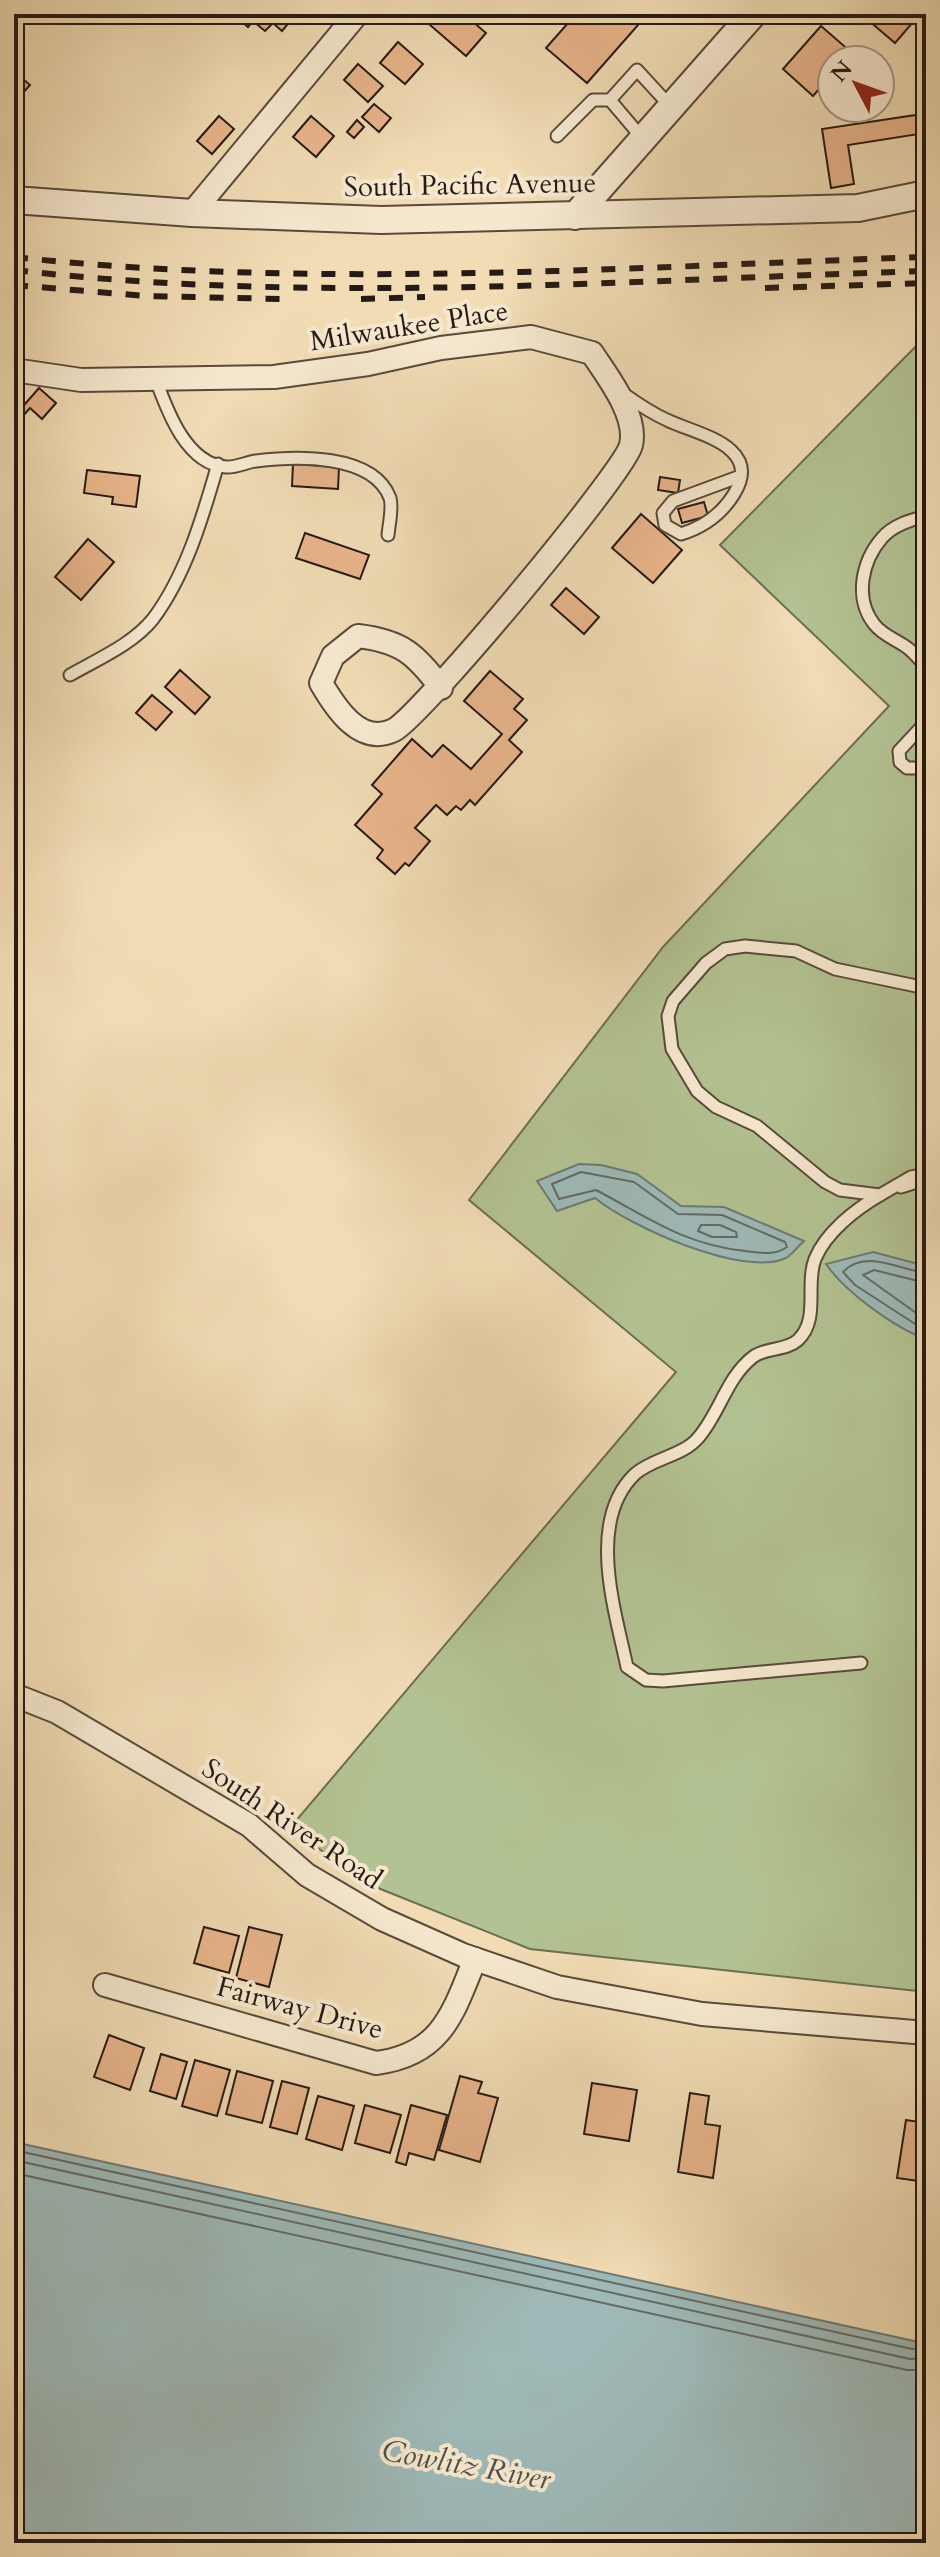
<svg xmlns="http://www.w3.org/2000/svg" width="940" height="2557" font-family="Cardo,serif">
  <rect width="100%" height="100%" fill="#f1dcb5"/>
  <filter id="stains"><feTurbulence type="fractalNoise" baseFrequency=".0025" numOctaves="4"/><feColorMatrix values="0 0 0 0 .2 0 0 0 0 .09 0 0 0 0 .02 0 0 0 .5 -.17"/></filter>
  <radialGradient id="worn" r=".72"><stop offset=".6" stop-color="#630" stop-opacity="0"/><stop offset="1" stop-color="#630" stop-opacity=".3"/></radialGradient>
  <polygon fill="#b3c292" stroke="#6c6e53" stroke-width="2" points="926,336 926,1992 530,1949 378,1888 289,1829 676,1372 469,1200 663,947 889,706 720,545"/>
  <g fill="#9eb9b7" stroke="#6e7976" stroke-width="2">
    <path d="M579,1164L601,1165L637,1174L681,1206L724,1207L804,1241C798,1246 793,1254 786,1258C743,1278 629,1226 595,1198L557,1211L537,1181Z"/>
    <path d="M873,1252L926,1266V1339C895,1328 845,1292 826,1264Z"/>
    <polygon points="14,2142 914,2341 926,2340 926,2543 14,2543"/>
  </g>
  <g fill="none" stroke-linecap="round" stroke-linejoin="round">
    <g stroke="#626a66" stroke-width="2">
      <path d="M581,1172L634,1182L678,1214L722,1215L785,1242L787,1247C774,1256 760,1253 745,1251C683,1244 649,1218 596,1190L559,1199L552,1184Z"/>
      <polygon points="701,1225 720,1225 736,1232 737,1237 712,1237 698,1231"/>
      <path d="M926,1273C900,1270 865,1248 843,1272L855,1285L926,1331"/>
      <polyline points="926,1283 874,1270 863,1275 926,1320"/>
      <polyline points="14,2150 912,2349 926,2348"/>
      <polyline points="14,2160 910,2359 926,2358"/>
      <polyline points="14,2173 907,2370 926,2370"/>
    </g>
  </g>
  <g fill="#e9b58c" stroke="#261a14" stroke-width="2">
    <polygon points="233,14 296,14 282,31 273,23 265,31 253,21 248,27"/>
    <polygon points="439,14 464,14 486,33 466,56 430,25"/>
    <polygon points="576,14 646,16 587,83 546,48"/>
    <polygon points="861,14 920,14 895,43"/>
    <polygon points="821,26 851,52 844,60 832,60 832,74 813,96 783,69"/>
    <polygon points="398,42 423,64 405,84 380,63"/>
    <polygon points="358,64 383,86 368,102 344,80"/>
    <polygon points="14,71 30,85 14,103"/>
    <polygon points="374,104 391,118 379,132 362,117"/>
    <polygon points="916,115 919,134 848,145 854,184 831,188 822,129"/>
    <polygon points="219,116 234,129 212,154 197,141"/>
    <polygon points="311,116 334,136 316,157 293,137"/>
    <polygon points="357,120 364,127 354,138 347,132"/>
    <polygon points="39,388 56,403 42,419 30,408 14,426 14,395 25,404"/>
    <polygon points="293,464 339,467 338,489 292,486"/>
    <polygon points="87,470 140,476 136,507 112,504 113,497 84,493"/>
    <polygon points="660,477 680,480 678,493 658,490"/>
    <polygon points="704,502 708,516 682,523 678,509"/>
    <polygon points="641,514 682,550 653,583 612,548"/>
    <polygon points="305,533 369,555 360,579 296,558"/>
    <polygon points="88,539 114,562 81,600 55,577"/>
    <polygon points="566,588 599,617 584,634 551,605"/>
    <polygon points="180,670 210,697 195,714 165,687"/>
    <polygon points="490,671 523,699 514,709 527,720 509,740 522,752 475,805 470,800 461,810 456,806 447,815 436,805 415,828 430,841 409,866 405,863 395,874 377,858 383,850 355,825 382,794 372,785 412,739 432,757 443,745 471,769 502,734 464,701"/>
    <polygon points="152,695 172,712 156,730 136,713"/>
    <polygon points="204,1927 239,1936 229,1973 194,1963"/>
    <polygon points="249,1927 282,1935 269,1987 236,1978"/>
    <polygon points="109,2035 144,2048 130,2090 94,2077"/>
    <polygon points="161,2054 187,2062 176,2099 150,2091"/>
    <polygon points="195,2060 230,2070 217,2116 182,2106"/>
    <polygon points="237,2071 273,2081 262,2123 226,2114"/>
    <polygon points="460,2076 482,2082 478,2093 498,2098 480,2162 439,2150"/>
    <polygon points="282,2081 309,2088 297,2134 270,2127"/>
    <polygon points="592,2083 637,2090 629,2141 584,2134"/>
    <polygon points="690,2093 709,2096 705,2124 720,2126 713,2178 678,2172"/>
    <polygon points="318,2096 354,2106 342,2150 306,2139"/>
    <polygon points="365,2105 401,2115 390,2153 355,2143"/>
    <polygon points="411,2105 447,2115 434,2160 409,2153 406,2165 396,2162"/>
    <polygon points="906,2120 926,2123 926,2182 897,2178"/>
  </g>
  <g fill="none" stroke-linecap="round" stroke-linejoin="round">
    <defs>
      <g id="service">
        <polyline points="557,136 593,100 610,100"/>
        <polyline points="643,139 610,100 637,70 671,107"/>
        <path d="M156,380C167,410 186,464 226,467C235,468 247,462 256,461C295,456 373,453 390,498C393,507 389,524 388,535"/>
        <path d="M624,394C638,404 651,413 667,420C695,434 764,445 734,494C721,515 704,527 681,534L665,525L663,513L673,501L738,477"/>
        <path d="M926,516C911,520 893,525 882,538C862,561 854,598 874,624C883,636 898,640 909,649C915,654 921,661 926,667"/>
        <path d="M70,675C98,659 133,644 153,619C186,575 203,516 218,464"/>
        <polyline points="926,722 899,751 900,762 907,768 926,768"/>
        <polyline points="926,988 835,969 796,951 745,946 725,949 706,963 673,1001 668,1016 672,1049 697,1091 716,1107 757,1126 825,1182 840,1190 880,1195 911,1177 926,1174"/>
        <polyline points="901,1187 926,1179"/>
        <path d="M861,1663L663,1681L646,1680L627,1667C615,1610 586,1521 635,1474C653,1458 683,1456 698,1438C720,1413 726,1378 753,1357C766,1347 786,1351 798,1340C820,1319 805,1285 815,1259C826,1232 856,1209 880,1195"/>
      </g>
      <g id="minor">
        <polyline points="192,213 357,14"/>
        <path d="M14,370L81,380L274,377L368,364L441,348L531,337L592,353C607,376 638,415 631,445C625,472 421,716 394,730C360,747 335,707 321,683L333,656L358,636C401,641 416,654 441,688"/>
        <polyline points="14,1695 57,1712 249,1825 307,1875 382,1919 463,1955 557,1987 702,2014 926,2033"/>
        <path d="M105,1985L376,2063C441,2055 453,2014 475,1959"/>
      </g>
      <g id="tertiary">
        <polyline points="14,200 192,213 381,220 858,208 926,194"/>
        <polyline points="575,216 753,14"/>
      </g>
    </defs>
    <use href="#service" stroke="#594a3c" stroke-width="15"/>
    <use href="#minor" stroke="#594a3c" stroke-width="26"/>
    <use href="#tertiary" stroke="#594a3c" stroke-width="30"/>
    <use href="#service" stroke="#f6e8cf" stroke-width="11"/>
    <use href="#minor" stroke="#f6e8cf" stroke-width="22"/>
    <use href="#tertiary" stroke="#f6e8cf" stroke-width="26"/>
    <g stroke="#261a14" stroke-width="6" stroke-dasharray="14 14" stroke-linecap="butt">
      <path d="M14,257C317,290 623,267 926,257"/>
      <path d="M14,270C316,305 623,280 926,271"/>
      <polyline points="14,285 146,296 282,299"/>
      <polyline points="765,288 926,283"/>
      <polyline points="361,299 425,297"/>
    </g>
  </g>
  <g text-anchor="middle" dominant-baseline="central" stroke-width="8" stroke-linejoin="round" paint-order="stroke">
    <g font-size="28" fill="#261a14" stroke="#f6e8cf">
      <text transform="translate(470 185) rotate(-1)">South Pacific Avenue</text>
      <text transform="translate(409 326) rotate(-9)">Milwaukee Place</text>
      <text transform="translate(292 1824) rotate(34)">South River Road</text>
      <text transform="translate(300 2008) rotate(15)">Fairway Drive</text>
    </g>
    <g font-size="30" font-style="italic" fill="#50524d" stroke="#f6e8cf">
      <text transform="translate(466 2465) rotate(10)">Cowlitz River</text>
    </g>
  </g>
  <rect width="940" height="2557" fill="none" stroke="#f1dcb5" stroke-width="48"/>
  <rect x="16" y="16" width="908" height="2525" fill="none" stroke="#261a14" stroke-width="4"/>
  <rect x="24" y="24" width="892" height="2509" fill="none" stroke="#261a14" stroke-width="2"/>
  <g transform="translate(856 84) rotate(311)"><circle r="38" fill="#f6e8cf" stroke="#a39684" stroke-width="2"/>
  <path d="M0-6L14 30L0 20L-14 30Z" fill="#8f2418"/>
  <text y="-12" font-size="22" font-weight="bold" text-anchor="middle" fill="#261a14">N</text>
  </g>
  <rect width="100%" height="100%" filter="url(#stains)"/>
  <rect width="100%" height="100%" fill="url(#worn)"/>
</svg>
